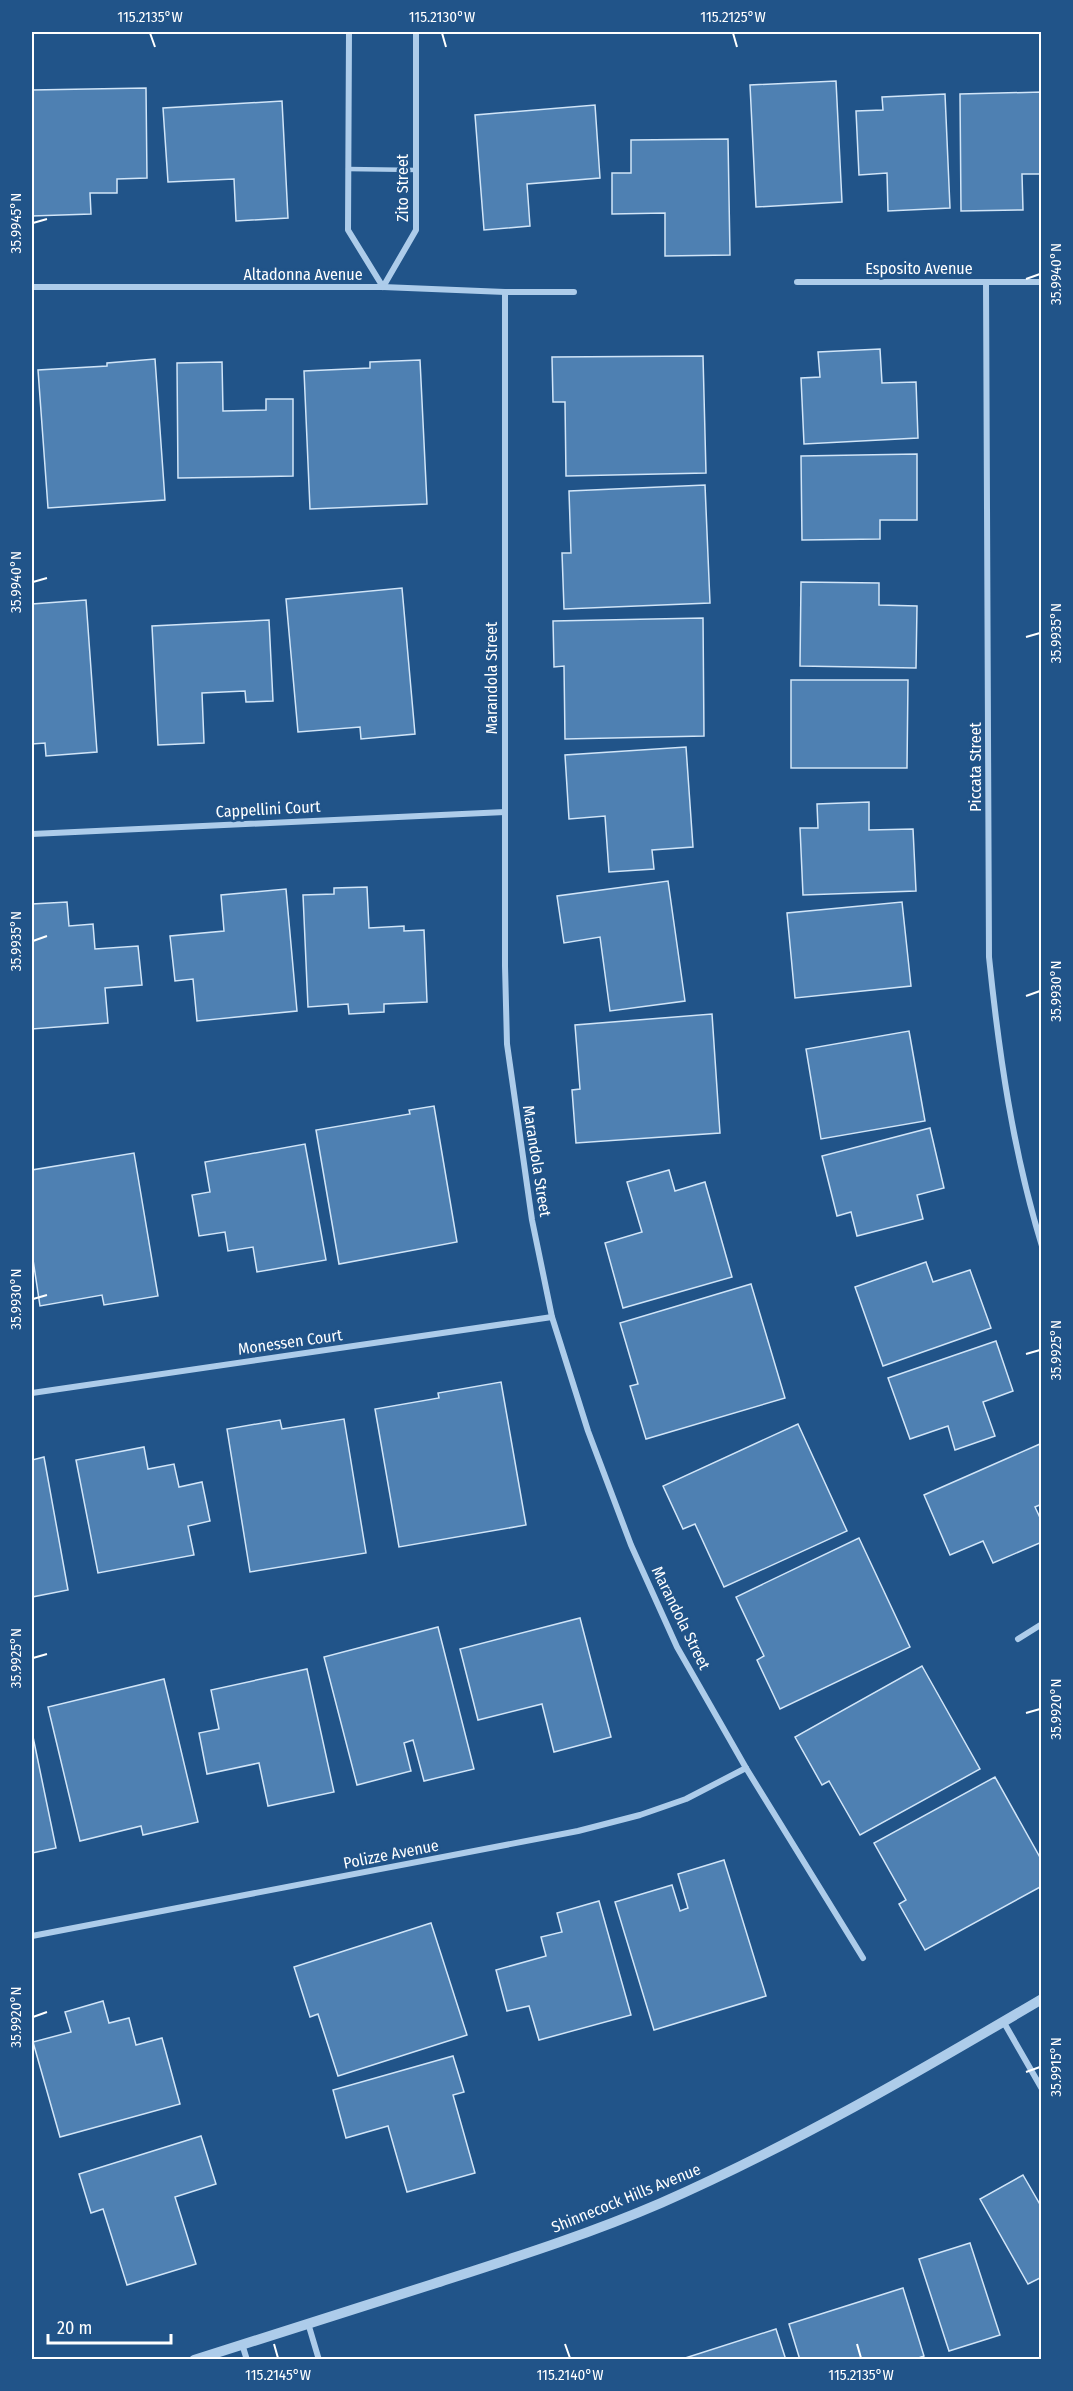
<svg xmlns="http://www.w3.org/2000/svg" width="1073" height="2391" font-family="'Fira Sans Condensed',sans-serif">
  <rect width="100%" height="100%" fill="#215489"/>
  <g fill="#4e80b2" stroke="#d1e5f8" stroke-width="1.5">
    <polygon points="836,81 842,202 756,207 750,85"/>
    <polygon points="146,88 147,178 117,179 117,193 90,193 91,214 32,216 32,90"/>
    <polygon points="1042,92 1042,174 1022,174 1023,210 961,211 960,94"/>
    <polygon points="945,94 950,208 888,211 887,173 859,175 856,111 883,110 882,97"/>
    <polygon points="282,101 288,218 236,221 234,179 168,182 163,108"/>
    <polygon points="595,105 600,178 527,184 530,226 484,230 475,115"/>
    <polygon points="728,139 730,255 665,256 665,213 612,214 612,173 631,173 631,140"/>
    <polygon points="880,349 882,383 916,382 918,438 804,444 801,378 820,377 818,352"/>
    <polygon points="703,356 706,473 566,476 565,402 553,402 552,357"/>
    <polygon points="155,359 165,500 48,508 38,370 107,366 107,363"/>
    <polygon points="420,360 427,504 310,509 304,371 370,368 370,362"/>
    <polygon points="222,362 223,411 266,410 266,399 293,399 293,476 178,478 177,363"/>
    <polygon points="917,454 917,520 880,520 880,539 802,540 801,456"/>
    <polygon points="705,485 710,603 564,609 562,553 571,553 569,491"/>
    <polygon points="801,582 879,583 879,605 917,606 916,668 800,666"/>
    <polygon points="402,588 415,734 361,739 360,727 298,732 286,599"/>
    <polygon points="86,600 97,752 46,756 45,743 32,744 32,604"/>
    <polygon points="703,618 704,736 565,739 564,666 554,667 553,621"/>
    <polygon points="269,620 273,701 246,702 245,691 202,693 204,743 158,745 152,626"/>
    <polygon points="791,680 908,680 907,768 791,768"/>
    <polygon points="686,747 693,847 652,850 654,869 609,872 605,816 569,819 565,755"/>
    <polygon points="869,802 869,830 913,829 916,891 803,895 800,828 818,828 817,804"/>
    <polygon points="668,881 685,1001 610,1011 600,937 564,943 557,896"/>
    <polygon points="367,887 369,928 404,926 404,931 424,930 427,1002 384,1004 384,1012 349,1014 348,1004 308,1007 303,895 334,894 334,888"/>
    <polygon points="286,889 297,1011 197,1021 193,979 175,981 170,936 224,931 221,895"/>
    <polygon points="67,902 69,926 93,924 95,949 138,946 142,985 105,988 108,1023 32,1029 32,904"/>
    <polygon points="902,902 911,986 795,998 787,913"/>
    <polygon points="712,1014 720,1133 576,1143 572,1090 580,1089 575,1025"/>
    <polygon points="909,1031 925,1121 821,1139 806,1049"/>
    <polygon points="434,1106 457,1242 339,1264 316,1130 410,1114 409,1110"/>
    <polygon points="930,1128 944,1188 917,1195 923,1219 857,1236 851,1212 837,1216 822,1156"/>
    <polygon points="305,1144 326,1260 257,1272 253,1247 228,1251 225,1232 199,1236 192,1195 210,1192 205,1162"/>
    <polygon points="134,1153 158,1296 104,1305 102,1295 40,1306 32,1253 32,1170"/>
    <polygon points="669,1170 675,1191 705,1182 732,1277 623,1308 605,1243 642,1232 627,1182"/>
    <polygon points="926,1262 933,1282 970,1270 991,1328 883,1366 855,1287"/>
    <polygon points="751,1284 785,1398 646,1439 630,1386 638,1384 620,1323"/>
    <polygon points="996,1341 1013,1391 983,1402 995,1436 955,1450 948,1426 910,1439 888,1378"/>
    <polygon points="501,1382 526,1525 399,1547 375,1409 439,1398 438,1393"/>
    <polygon points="344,1419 366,1553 250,1572 227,1429 280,1420 282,1429"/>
    <polygon points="798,1424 847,1531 724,1587 695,1524 683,1529 663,1486"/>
    <polygon points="1040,1444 1042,1504 1035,1507 1042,1522 1042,1542 993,1563 983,1541 950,1555 924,1495"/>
    <polygon points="144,1447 148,1469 174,1464 179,1487 202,1482 210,1521 188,1526 194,1555 98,1573 76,1460"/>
    <polygon points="44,1457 68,1590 32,1597 32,1460"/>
    <polygon points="859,1538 910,1647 780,1709 757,1660 764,1656 736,1597"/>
    <polygon points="580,1618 611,1737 554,1752 542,1704 478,1720 460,1649"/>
    <polygon points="438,1627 474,1769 424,1781 413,1740 404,1743 411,1771 357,1785 324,1657"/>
    <polygon points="922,1666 980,1769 860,1835 829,1781 822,1785 795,1737"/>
    <polygon points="307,1669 334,1792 268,1806 259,1763 207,1774 199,1733 219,1729 211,1690"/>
    <polygon points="164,1679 198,1822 143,1835 141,1826 80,1841 48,1707"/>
    <polygon points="32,1732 56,1848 32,1853"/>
    <polygon points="995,1777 1042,1861 1042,1886 925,1950 899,1904 906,1900 874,1843"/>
    <polygon points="724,1860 766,1996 654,2030 615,1902 672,1885 680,1911 688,1908 678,1874"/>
    <polygon points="599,1901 631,2015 539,2040 529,2006 507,2011 496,1970 546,1956 541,1937 562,1932 557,1913"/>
    <polygon points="431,1923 467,2035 338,2076 318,2014 310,2017 294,1967"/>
    <polygon points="103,2001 109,2023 129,2018 136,2045 162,2038 180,2104 60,2137 33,2042 71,2032 65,2012"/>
    <polygon points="453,2056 464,2092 453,2095 475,2173 407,2192 388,2126 346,2138 333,2090"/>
    <polygon points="201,2136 216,2184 175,2197 196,2264 127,2285 103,2209 91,2213 79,2174"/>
    <polygon points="1023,2175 1042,2208 1042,2277 1028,2284 980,2199"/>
    <polygon points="970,2243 1000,2335 949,2351 919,2259"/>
    <polygon points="903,2288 924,2356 913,2360 800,2360 789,2324"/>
    <polygon points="776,2329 786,2360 679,2360"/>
  </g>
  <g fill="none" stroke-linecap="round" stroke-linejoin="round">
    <polyline stroke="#adccea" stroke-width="4.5" points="348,169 416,170"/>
    <g stroke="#adccea" stroke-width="6">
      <polyline points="349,32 348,230 383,287 416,230 416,32"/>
      <polyline points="797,282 1042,282"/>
      <path d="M986,282L989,957C999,1054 1013,1152 1042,1246"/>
      <polyline points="32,287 383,287 505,292 574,292"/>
      <polyline points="505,292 505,966 507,1044 532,1220 552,1317 588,1431 631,1545 677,1647 746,1768 863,1958"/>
      <polyline points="32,834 505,812"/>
      <polyline points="32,1393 552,1317"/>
      <polyline points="1018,1639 1042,1624"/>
      <polyline points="32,1936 578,1831 640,1815 686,1799 746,1768"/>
      <polyline points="1003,2021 1042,2089"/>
      <polyline points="308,2323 319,2360"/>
      <polyline points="242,2344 247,2360"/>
    </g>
    <path stroke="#adccea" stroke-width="10" d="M194,2360C274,2334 354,2309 433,2284C510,2259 587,2235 661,2203C793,2145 918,2072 1042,1999"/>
  </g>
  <path fill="none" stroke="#fff" stroke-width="2" d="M150,33L155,47M442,33L446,47M733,33L737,47M33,223L47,219M1026,279L1040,274M33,582L47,578M1026,637L1040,633M33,941L47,936M1026,996L1040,991M33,1299L47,1295M1026,1354L1040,1350M33,1658L47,1654M1026,1713L1040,1709M33,2017L47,2012M1026,2072L1040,2067M274,2344L278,2358M565,2344L570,2358M857,2344L861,2358"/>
  <g text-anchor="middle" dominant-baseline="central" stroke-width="5" stroke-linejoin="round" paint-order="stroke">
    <g font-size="16" fill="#fff" stroke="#215489">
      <text transform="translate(402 188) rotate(-90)">Zito Street</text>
      <text x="919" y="268">Esposito Avenue</text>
      <text x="303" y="274">Altadonna Avenue</text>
      <text transform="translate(491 678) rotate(-90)">Marandola Street</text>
      <text transform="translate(975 767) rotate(-90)">Piccata Street</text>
      <text transform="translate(268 809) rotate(-3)">Cappellini Court</text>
      <text transform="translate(537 1161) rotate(81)">Marandola Street</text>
      <text transform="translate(290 1342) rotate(-8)">Monessen Court</text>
      <text transform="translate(681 1618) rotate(64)">Marandola Street</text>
      <text transform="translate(391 1854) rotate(-11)">Polizze Avenue</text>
      <text transform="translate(626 2198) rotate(-22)">Shinnecock Hills Avenue</text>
    </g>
  </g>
  <rect width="1073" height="2391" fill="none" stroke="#215489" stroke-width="66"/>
  <path d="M48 2334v9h123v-9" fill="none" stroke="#ffffff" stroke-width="3"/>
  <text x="57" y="2334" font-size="18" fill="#ffffff" stroke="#215489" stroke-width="4.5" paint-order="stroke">20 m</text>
  <rect x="33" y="33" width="1007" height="2325" fill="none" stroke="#fff" stroke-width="2"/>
  <g font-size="15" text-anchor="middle" fill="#fff">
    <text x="150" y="22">115.2135°W</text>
    <text x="442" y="22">115.2130°W</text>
    <text x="733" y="22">115.2125°W</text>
    <text transform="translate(16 223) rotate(-90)" y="5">35.9945°N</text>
    <text transform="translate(1056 274) rotate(-90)" y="5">35.9940°N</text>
    <text transform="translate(16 582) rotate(-90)" y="5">35.9940°N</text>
    <text transform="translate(1056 633) rotate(-90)" y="5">35.9935°N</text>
    <text transform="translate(16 941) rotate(-90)" y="5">35.9935°N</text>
    <text transform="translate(1056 991) rotate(-90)" y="5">35.9930°N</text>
    <text transform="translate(16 1299) rotate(-90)" y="5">35.9930°N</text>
    <text transform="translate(1056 1350) rotate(-90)" y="5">35.9925°N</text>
    <text transform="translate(16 1658) rotate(-90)" y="5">35.9925°N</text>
    <text transform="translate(1056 1709) rotate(-90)" y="5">35.9920°N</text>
    <text transform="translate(16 2017) rotate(-90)" y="5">35.9920°N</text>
    <text transform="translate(1056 2067) rotate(-90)" y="5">35.9915°N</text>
    <text x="278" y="2380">115.2145°W</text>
    <text x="570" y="2380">115.2140°W</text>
    <text x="861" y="2380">115.2135°W</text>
  </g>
</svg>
